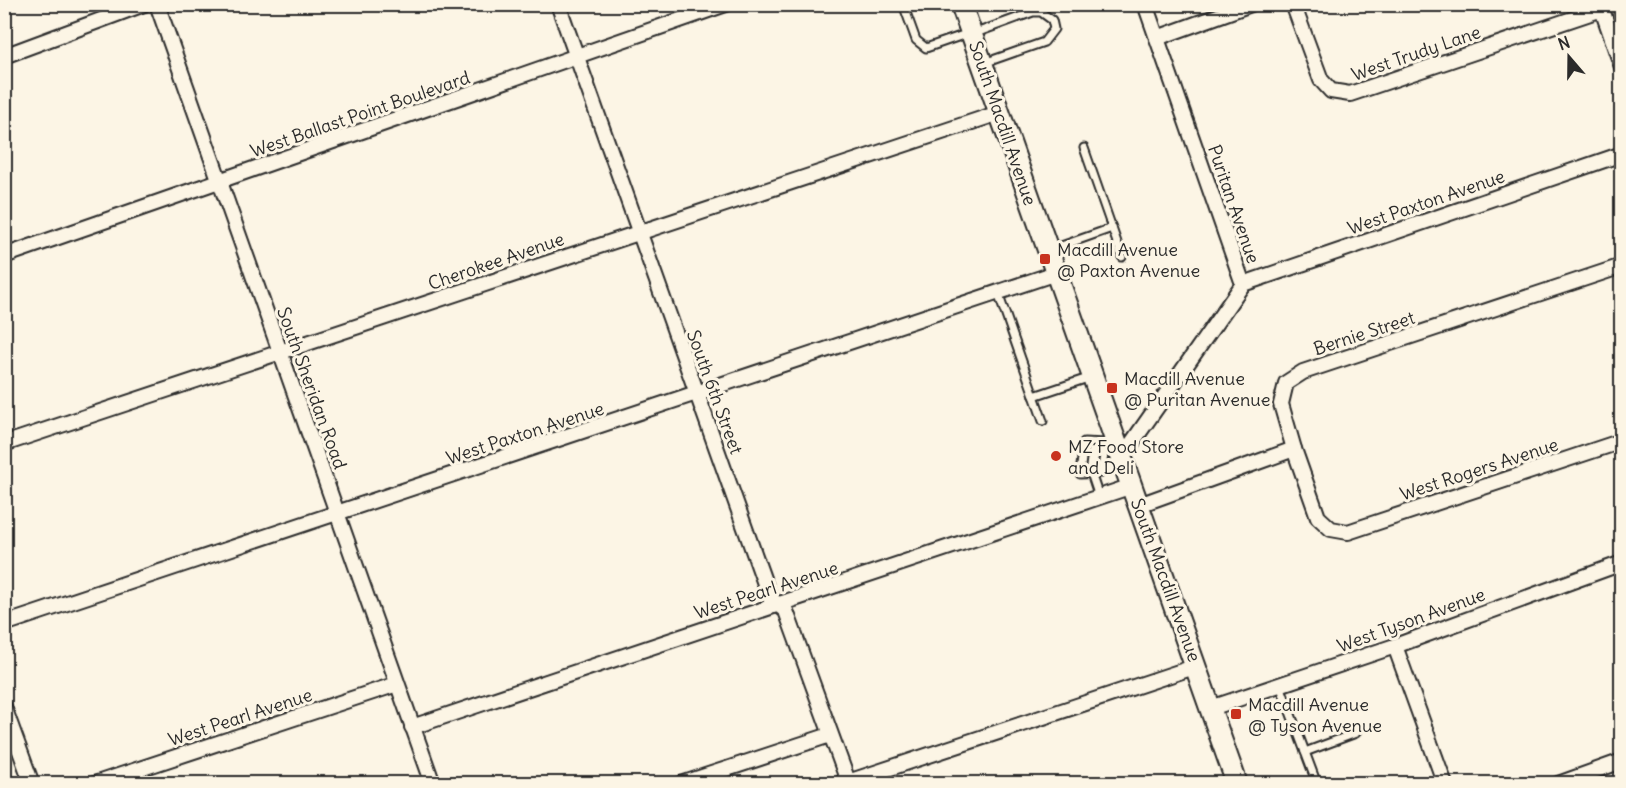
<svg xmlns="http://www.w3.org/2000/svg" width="1626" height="788" font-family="Delius,sans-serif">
  <rect width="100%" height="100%" fill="#fcf5e5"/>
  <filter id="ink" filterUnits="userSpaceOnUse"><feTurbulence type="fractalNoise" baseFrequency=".0167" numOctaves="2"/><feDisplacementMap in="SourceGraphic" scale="12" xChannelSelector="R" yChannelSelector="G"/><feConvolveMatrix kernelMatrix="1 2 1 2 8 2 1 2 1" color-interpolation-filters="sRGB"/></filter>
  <g filter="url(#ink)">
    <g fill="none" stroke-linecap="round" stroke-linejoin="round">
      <defs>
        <g id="lane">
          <polyline points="903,4 916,40 926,48 969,33"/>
          <polyline points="973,34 1033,12 1041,12 1052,20 1054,29 1044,42 984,63"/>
          <polyline points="1112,228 1122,257"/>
          <polyline points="1050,250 1112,228 1084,148"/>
          <polyline points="998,293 1043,421"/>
          <polyline points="1034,396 1091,377"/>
          <polyline points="1106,443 1101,473 1080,474 1084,442 1106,443 1114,439"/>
          <polyline points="1091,473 1099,497"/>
          <polyline points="1280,685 1317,784"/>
          <polyline points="1305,752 1356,733"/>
        </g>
        <g id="street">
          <polyline points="157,4 433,784"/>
          <polyline points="558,4 770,598 786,611 849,784"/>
          <polyline points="1293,4 1321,80 1331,91 1350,94 1602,9"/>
          <polyline points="1600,4 1622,67"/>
          <polyline points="1157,38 1251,4"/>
          <polyline points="4,56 144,4"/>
          <polyline points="4,256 726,4"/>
          <polyline points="1622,266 1303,372 1286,383 1281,404 1294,449 1318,517 1331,529 1348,532 1622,441"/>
          <polyline points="1243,284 1622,154"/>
          <polyline points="4,444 999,113"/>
          <polyline points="1122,457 1243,284 1145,4"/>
          <polyline points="1139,505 1294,449"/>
          <polyline points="4,624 1056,273"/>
          <polyline points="1395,646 1445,784"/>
          <polyline points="4,707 32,784"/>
          <polyline points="1211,708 1395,646 1622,563"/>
          <polyline points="412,727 1132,486"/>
          <polyline points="848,782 1197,666"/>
          <polyline points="94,784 397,684"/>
          <polyline points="681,784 830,735"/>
          <polyline points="1558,784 1622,761"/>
        </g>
        <polyline id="secondary" points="961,4 1237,784"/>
      </defs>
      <use href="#lane" stroke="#2b2b2b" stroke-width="11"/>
      <use href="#street" stroke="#2b2b2b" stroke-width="18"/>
      <use href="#secondary" stroke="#2b2b2b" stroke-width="24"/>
      <use href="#lane" stroke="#fcf5e5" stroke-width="7"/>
      <use href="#street" stroke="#fcf5e5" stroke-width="14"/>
      <use href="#secondary" stroke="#fcf5e5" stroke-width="20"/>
    </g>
  </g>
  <g fill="#c8321e" stroke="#fcf5e5" stroke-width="2">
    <rect x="1039" y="253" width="12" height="12" rx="3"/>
    <rect x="1106" y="382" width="12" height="12" rx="3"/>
    <circle cx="1056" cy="456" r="6"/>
    <rect x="1230" y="708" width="12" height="12" rx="3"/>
  </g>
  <g text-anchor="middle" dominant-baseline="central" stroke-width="6" stroke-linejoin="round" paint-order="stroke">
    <g font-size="18" fill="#2b2b2b" stroke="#fcf5e5">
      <text transform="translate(1416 53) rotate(-19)">West Trudy Lane</text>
      <text transform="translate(360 114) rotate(-19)">West Ballast Point Boulevard</text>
      <text transform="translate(1003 123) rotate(71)">South Macdill Avenue</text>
      <text transform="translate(1426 202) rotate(-19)">West Paxton Avenue</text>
      <text transform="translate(1234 204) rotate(71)">Puritan Avenue</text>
      <text transform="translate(496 261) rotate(-19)">Cherokee Avenue</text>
      <text transform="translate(1364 333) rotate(-18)">Bernie Street</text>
      <text transform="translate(312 388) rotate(70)">South Sheridan Road</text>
      <text transform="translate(715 392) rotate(70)">South 6th Street</text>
      <text transform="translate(525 433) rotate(-18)">West Paxton Avenue</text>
      <text transform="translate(1479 469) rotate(-18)">West Rogers Avenue</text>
      <text transform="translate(1166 580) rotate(70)">South Macdill Avenue</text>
      <text transform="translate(766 590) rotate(-18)">West Pearl Avenue</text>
      <text transform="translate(1411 620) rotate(-20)">West Tyson Avenue</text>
      <text transform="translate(240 717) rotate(-18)">West Pearl Avenue</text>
    </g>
    <g font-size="18" fill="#2b2b2b" stroke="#fcf5e5" text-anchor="start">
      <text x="1057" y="249">Macdill Avenue<tspan x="1057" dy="21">@ Paxton Avenue</tspan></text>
      <text x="1124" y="378">Macdill Avenue<tspan x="1124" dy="21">@ Puritan Avenue</tspan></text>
      <text x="1068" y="446">MZ Food Store<tspan x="1068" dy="21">and Deli</tspan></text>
      <text x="1248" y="704">Macdill Avenue<tspan x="1248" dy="21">@ Tyson Avenue</tspan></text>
    </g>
  </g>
  <rect width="1626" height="788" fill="none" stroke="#fcf5e5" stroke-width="24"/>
  <rect x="12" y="12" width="1602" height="764" fill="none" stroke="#2b2b2b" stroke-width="2" filter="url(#ink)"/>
  <g transform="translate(1569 57) rotate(340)" stroke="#fcf5e5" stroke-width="4.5" paint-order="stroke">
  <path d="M0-4.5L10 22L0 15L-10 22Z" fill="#2b2b2b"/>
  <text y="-9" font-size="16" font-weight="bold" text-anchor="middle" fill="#2b2b2b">N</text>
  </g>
</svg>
